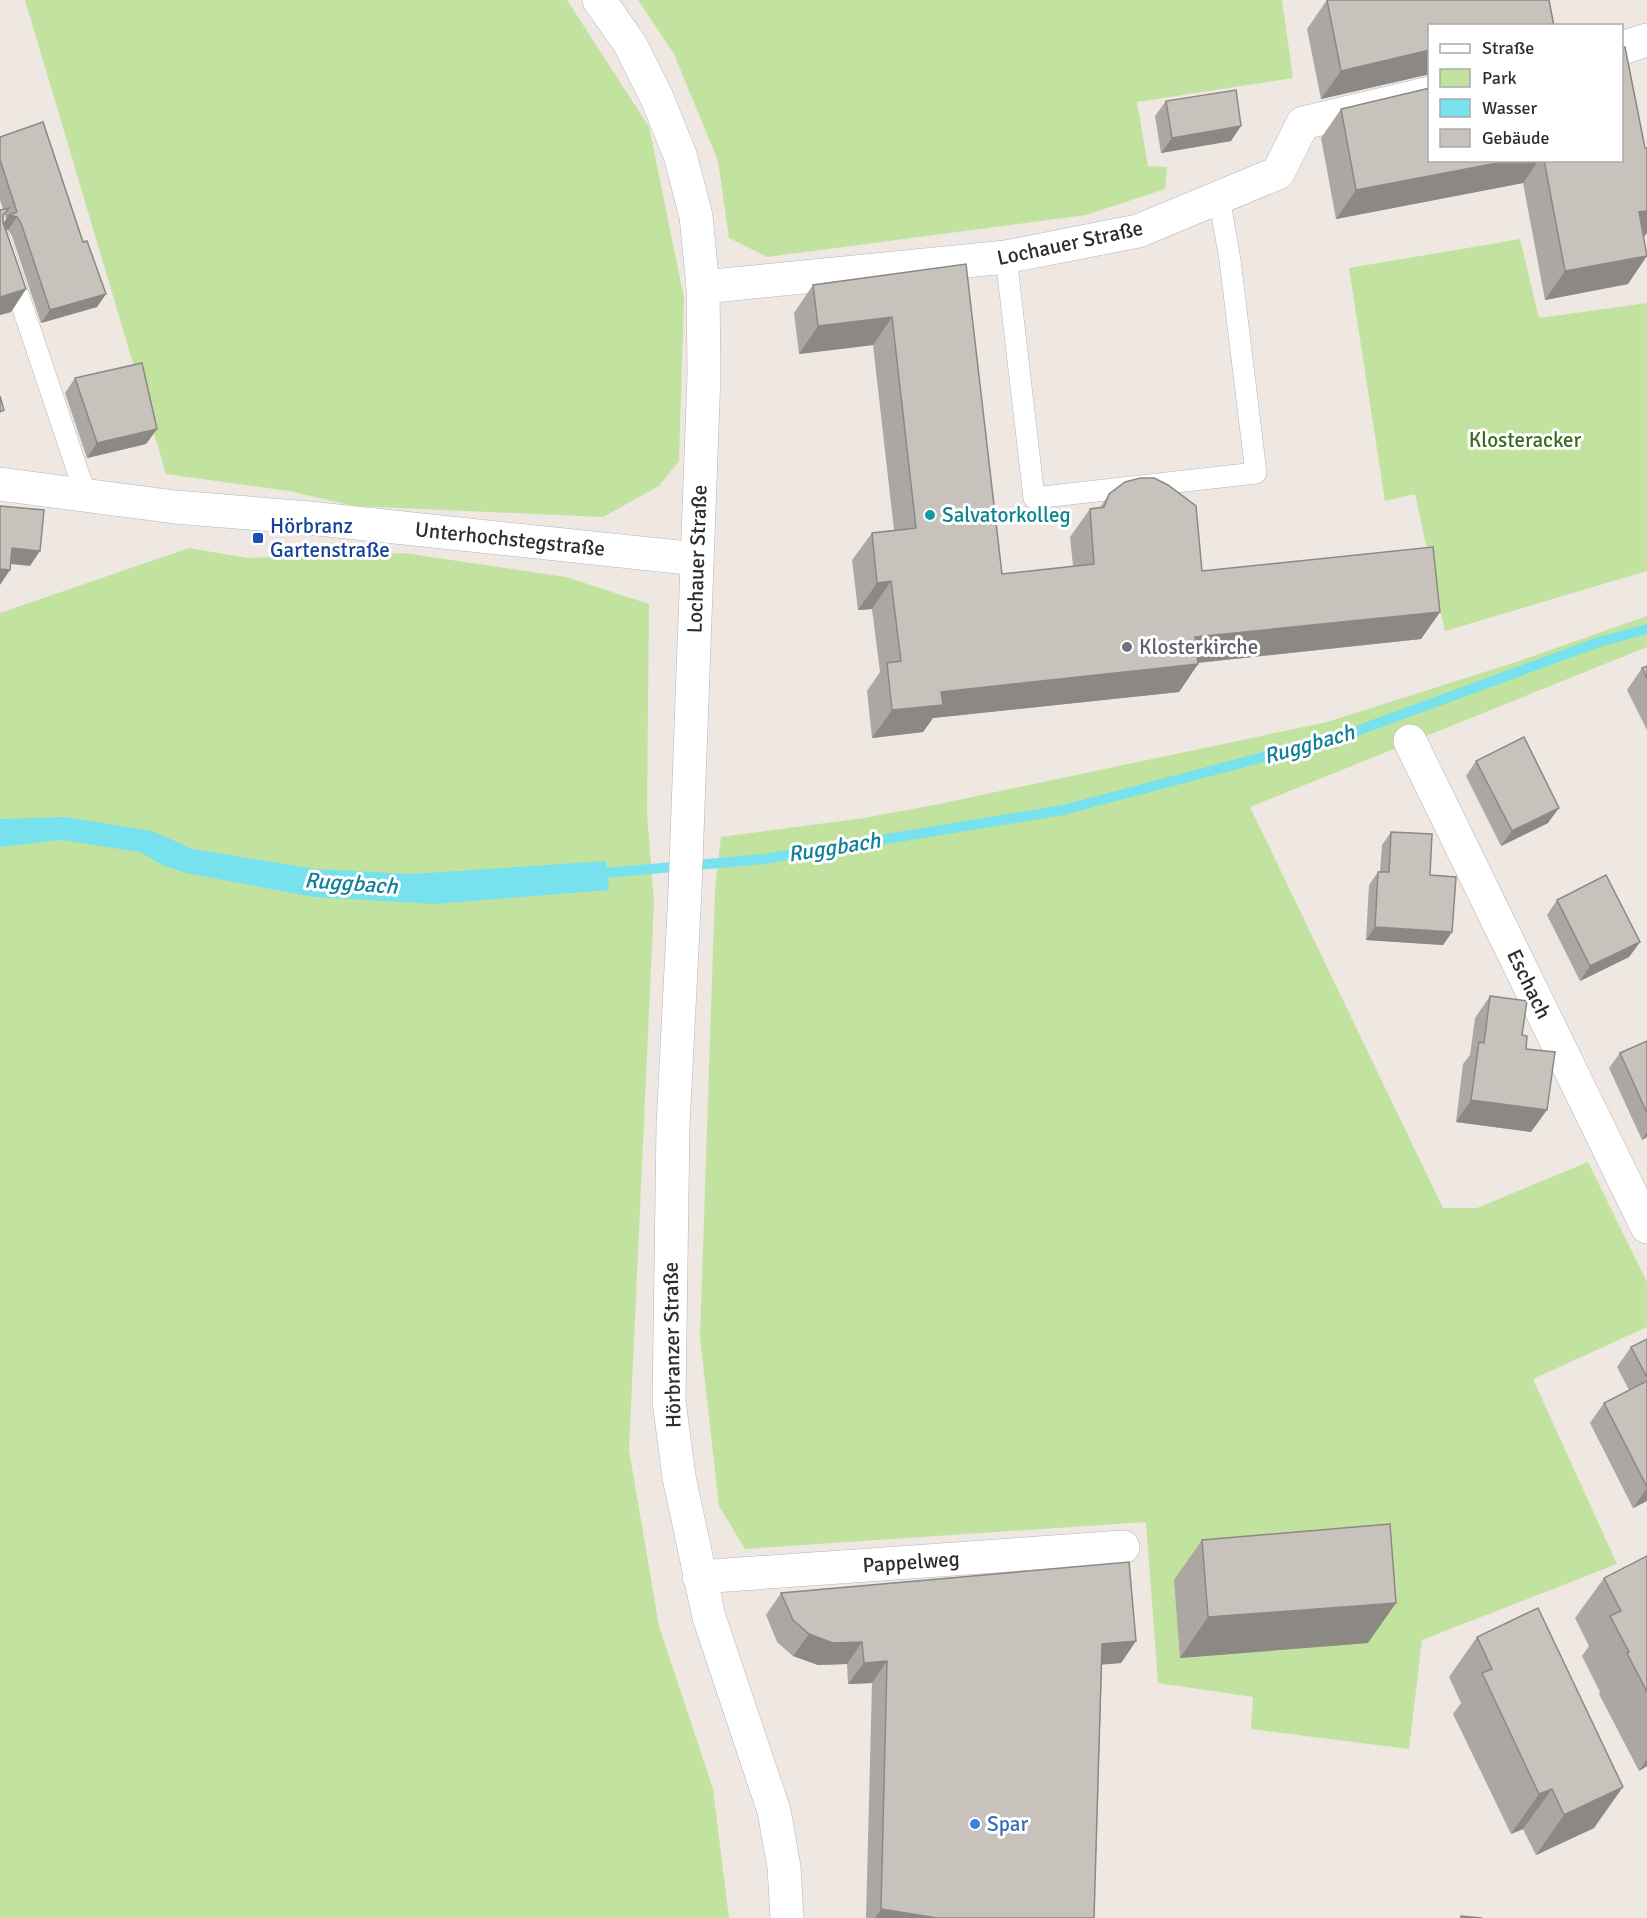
<svg xmlns="http://www.w3.org/2000/svg" width="1647" height="1918" font-family="Signika,sans-serif">
  <rect width="100%" height="100%" fill="#efe7e1"/>
  <g fill="#c2e39f">
    <polygon points="25,0 567,0 649,127 684,298 679,461 659,486 603,517 354,506 289,491 166,474"/>
    <polygon points="638,0 1282,0 1293,78 1137,102 1148,166 1167,167 1165,189 1086,215 767,257 729,238 718,161 674,54"/>
    <polygon points="1520,239 1539,318 1647,303 1647,571 1445,631 1415,494 1385,501 1349,268"/>
    <polygon points="189,548 247,558 404,553 566,577 649,604 647,814 654,902 629,1450 659,1626 713,1789 729,1918 0,1918 0,613"/>
    <polygon points="1647,616 1647,647 1250,807 1443,1208 1477,1208 1588,1162 1647,1282 1647,1327 1533,1379 1617,1564 1422,1640 1409,1749 1251,1729 1253,1697 1158,1683 1146,1522 745,1549 719,1506 700,1338 715,890 721,837 864,818 944,803 1327,722 1513,663"/>
  </g>
  <polygon fill="#77e1ed" points="66,817 152,831 193,849 316,869 412,874 606,861 609,890 434,904 313,897 186,873 162,865 140,852 61,840 0,847 0,819"/>
  <g fill="none" stroke-linecap="round" stroke-linejoin="round">
    <polyline stroke="#77e1ed" stroke-width="10" points="594,874 764,859 1063,810 1343,736 1599,642 1647,629"/>
    <defs>
      <g id="service">
        <polyline points="0,240 86,496"/>
        <polyline points="1006,257 1034,498 1256,473 1230,260 1219,197"/>
      </g>
      <g id="minor">
        <polyline points="1622,48 1647,40"/>
        <polyline points="703,287 1006,257 1138,231 1278,173 1303,123 1430,93"/>
        <polyline points="0,484 175,507 309,518 697,559"/>
        <polyline points="1410,741 1647,1227"/>
        <polyline points="699,1577 1123,1547"/>
      </g>
      <polyline id="tertiary" points="599,0 630,44 657,98 680,155 696,216 703,287 704,374 685,890 673,1126 669,1401 679,1477 709,1617 774,1811 784,1867 787,1918"/>
    </defs>
    <use href="#service" stroke="#b1b6be" stroke-width="22"/>
    <use href="#minor" stroke="#b1b6be" stroke-width="34"/>
    <use href="#tertiary" stroke="#b1b6be" stroke-width="34"/>
    <use href="#service" stroke="#fff" stroke-width="21"/>
    <use href="#minor" stroke="#fff" stroke-width="33"/>
    <use href="#tertiary" stroke="#fff" stroke-width="33"/>
  </g>
  <g fill="#aca7a2" fill-rule="evenodd">
    <polygon points="1327,0 1430,26 1430,75 1426,75 1321,99 1307,29"/>
    <polygon points="1166,101 1231,141 1161,153 1155,116"/>
    <polygon points="1341,109 1430,160 1622,160 1647,148 1647,233 1644,237 1628,284 1545,300 1523,183 1336,219 1321,138"/>
    <path d="M0,137L83,242L106,294L97,307L41,323L12,236L8,230L6,229L26,289L11,312L0,315L3,209L0,200ZM4,213L6,219L4,223L3,215Z"/>
    <polygon points="966,264 1002,574 1073,566 1070,537 1090,509 1100,508 1109,494 1202,571 1440,612 1421,639 1198,663 1198,664 1179,692 933,718 923,732 872,738 867,691 880,672 872,609 858,610 852,560 872,533 894,530 873,345 799,354 794,313 813,285"/>
    <polygon points="75,378 157,429 146,444 87,458 65,393"/>
    <polygon points="1647,666 1647,730 1627,690 1642,668"/>
    <polygon points="1476,761 1548,823 1501,846 1466,776"/>
    <polygon points="1391,832 1430,875 1452,932 1443,945 1366,940 1369,885 1378,872 1380,872 1382,845"/>
    <polygon points="1557,900 1640,942 1629,957 1580,981 1547,915"/>
    <polygon points="1490,996 1522,1035 1526,1049 1531,1132 1456,1122 1463,1064 1470,1055 1475,1018"/>
    <polygon points="1647,1041 1647,1137 1642,1140 1609,1068 1620,1053"/>
    <polygon points="1647,1339 1647,1501 1633,1508 1590,1423 1604,1403 1629,1390 1617,1367 1631,1347"/>
    <polygon points="1202,1540 1368,1643 1180,1658 1174,1580"/>
    <polygon points="1647,1556 1647,1766 1639,1771 1599,1694 1600,1692 1582,1656 1589,1646 1575,1618 1604,1578"/>
    <polygon points="781,1593 1136,1641 1121,1663 1102,1664 1094,1918 866,1918 872,1683 848,1684 847,1664 818,1665 793,1656 777,1642 766,1615"/>
    <polygon points="1477,1637 1594,1828 1536,1855 1523,1829 1511,1834 1453,1714 1461,1703 1449,1677"/>
  </g>
  <g fill="#8c8884">
    <polygon points="1430,50 1430,75 1426,75 1321,99 1341,71"/>
    <polygon points="1241,126 1231,141 1161,153 1172,138"/>
    <polygon points="1513,160 1539,160 1523,183 1336,219 1356,190"/>
    <polygon points="1647,211 1647,233 1644,236 1639,212"/>
    <polygon points="9,215 17,217 8,230 0,228"/>
    <polygon points="1647,256 1628,284 1545,300 1565,271"/>
    <polygon points="26,289 11,312 0,315 0,297"/>
    <polygon points="106,294 97,307 41,323 50,310"/>
    <polygon points="892,317 873,345 799,354 818,326"/>
    <polygon points="157,429 146,444 87,458 97,443"/>
    <polygon points="12,548 40,551 30,566 2,563"/>
    <polygon points="0,569 10,570 0,585"/>
    <polygon points="891,581 872,609 858,610 877,583"/>
    <polygon points="1440,612 1421,639 1176,665 1195,637"/>
    <polygon points="1198,664 1179,692 933,718 923,732 872,738 892,710 941,692"/>
    <polygon points="1559,808 1548,823 1501,846 1512,831"/>
    <polygon points="1375,927 1452,932 1443,945 1366,940"/>
    <polygon points="1640,942 1629,957 1580,981 1590,966"/>
    <polygon points="1471,1100 1547,1110 1531,1132 1456,1122"/>
    <polygon points="1647,1132 1647,1137 1642,1140"/>
    <polygon points="1647,1488 1647,1501 1633,1508"/>
    <polygon points="1396,1603 1368,1643 1180,1658 1208,1617"/>
    <polygon points="809,1634 862,1642 847,1664 818,1665 793,1656"/>
    <polygon points="1136,1641 1121,1663 1087,1666 1102,1644"/>
    <polygon points="887,1661 872,1683 848,1684 864,1663"/>
    <polygon points="1647,1759 1647,1766 1639,1771"/>
    <polygon points="1623,1787 1594,1828 1536,1855 1564,1815"/>
    <polygon points="1552,1789 1523,1829 1511,1834 1539,1794"/>
    <polygon points="881,1909 937,1918 875,1918"/>
  </g>
  <g fill="#c8c2bc" stroke="#8c8884" stroke-width="1.5">
    <polygon points="1327,0 1549,0 1554,26 1430,26 1430,50 1341,71"/>
    <polygon points="1625,47 1645,148 1647,148 1647,211 1639,212 1647,256 1565,271 1544,160 1622,160 1622,48"/>
    <polygon points="1430,88 1430,160 1513,160 1356,190 1341,109"/>
    <polygon points="1236,90 1241,126 1172,138 1166,101"/>
    <polygon points="43,122 83,242 87,241 106,294 50,310 21,223 17,217 9,215 17,212 0,160 0,137"/>
    <polygon points="9,208 3,215 3,222 26,289 0,297 0,210"/>
    <polygon points="966,264 1002,574 1094,564 1090,509 1104,507 1109,494 1125,482 1140,478 1154,478 1168,485 1196,506 1202,571 1433,547 1440,612 1195,637 1198,664 941,692 943,705 892,710 887,663 901,661 891,581 877,583 872,533 916,528 892,317 818,326 813,285"/>
    <polygon points="142,363 157,429 97,443 75,378"/>
    <polygon points="0,396 4,410 0,412"/>
    <polygon points="0,506 44,510 40,551 12,548 10,570 0,569"/>
    <polygon points="1647,666 1647,678 1642,668"/>
    <polygon points="1524,737 1559,808 1512,831 1476,761"/>
    <polygon points="1391,832 1432,834 1430,875 1456,877 1452,932 1375,927 1378,872 1389,872"/>
    <polygon points="1606,875 1640,942 1590,966 1557,900"/>
    <polygon points="1490,996 1527,1001 1522,1035 1527,1036 1526,1049 1555,1052 1547,1110 1471,1100 1479,1042 1484,1043"/>
    <polygon points="1647,1041 1647,1113 1620,1053"/>
    <polygon points="1647,1339 1647,1377 1631,1347"/>
    <polygon points="1647,1381 1647,1487 1604,1403"/>
    <polygon points="1390,1524 1396,1603 1208,1617 1202,1540"/>
    <polygon points="1647,1556 1647,1692 1627,1653 1629,1652 1610,1616 1621,1611 1604,1578"/>
    <polygon points="1129,1562 1136,1641 1102,1644 1094,1918 937,1918 881,1909 887,1661 864,1663 862,1642 833,1643 809,1634 793,1620 781,1593"/>
    <polygon points="1538,1608 1623,1787 1564,1815 1552,1789 1539,1794 1482,1673 1492,1669 1477,1637"/>
    <polygon points="1461,1916 1482,1918 1461,1918"/>
  </g>
  <circle fill="#0f9aa8" stroke="#fff" stroke-width="2" cx="930" cy="515" r="6"/>
  <rect fill="#1a4fb4" stroke="#fff" stroke-width="2" x="252" y="532" width="12" height="12" rx="3"/>
  <circle fill="#6b7280" stroke="#fff" stroke-width="2" cx="1127" cy="647" r="6"/>
  <circle fill="#3f7fe0" stroke="#fff" stroke-width="2" cx="975" cy="1824" r="6"/>
  <g text-anchor="middle" dominant-baseline="central" stroke-width="6" stroke-linejoin="round" paint-order="stroke">
    <g font-size="21" fill="#2e2e2e" stroke="#fff">
      <text transform="translate(1070 243) rotate(-12)">Lochauer Straße</text>
      <text transform="translate(510 539) rotate(6)">Unterhochstegstraße</text>
      <text transform="translate(697 559) rotate(-88)">Lochauer Straße</text>
      <text transform="translate(1529 984) rotate(64)">Eschach</text>
      <text transform="translate(672 1345) rotate(-91)">Hörbranzer Straße</text>
      <text transform="translate(911 1562) rotate(-4)">Pappelweg</text>
    </g>
    <g font-size="21" fill="#3a6c1d" stroke="#fff">
      <text x="1525" y="440">Klosteracker</text>
    </g>
    <g font-size="21" fill="#0d838f" stroke="#fff" text-anchor="start">
      <text x="942" y="515">Salvatorkolleg</text>
    </g>
    <g font-size="21" fill="#164399" stroke="#fff" text-anchor="start">
      <text x="270" y="526">Hörbranz<tspan x="270" dy="24">Gartenstraße</tspan></text>
    </g>
    <g font-size="21" fill="#5b616d" stroke="#fff" text-anchor="start">
      <text x="1139" y="647">Klosterkirche</text>
    </g>
    <g font-size="21" fill="#366cbe" stroke="#fff" text-anchor="start">
      <text x="987" y="1824">Spar</text>
    </g>
    <g font-size="22" font-style="italic" fill="#108098" stroke="#fff">
      <text transform="translate(1309 744) rotate(-16)">Ruggbach</text>
      <text transform="translate(834 847) rotate(-9)">Ruggbach</text>
      <text transform="translate(351 883) rotate(4)">Ruggbach</text>
    </g>
  </g>
  <rect x="1428" y="24" width="195" height="138" fill="#ffffff" stroke="#ababab" stroke-width="1.5"/>
  <rect x="1440" y="44" width="30" height="9" fill="#ffffff" stroke="#ababab" stroke-width="1.5"/>
  <text x="1482" y="54" font-size="18" fill="#2e2e2e">Straße</text>
  <rect x="1440" y="69" width="30" height="18" fill="#c2e39f" stroke="#ababab" stroke-width="1.5"/>
  <text x="1482" y="84" font-size="18" fill="#2e2e2e">Park</text>
  <rect x="1440" y="99" width="30" height="18" fill="#77e1ed" stroke="#ababab" stroke-width="1.5"/>
  <text x="1482" y="114" font-size="18" fill="#2e2e2e">Wasser</text>
  <rect x="1440" y="129" width="30" height="18" fill="#c8c2bc" stroke="#ababab" stroke-width="1.5"/>
  <text x="1482" y="144" font-size="18" fill="#2e2e2e">Gebäude</text>
</svg>
